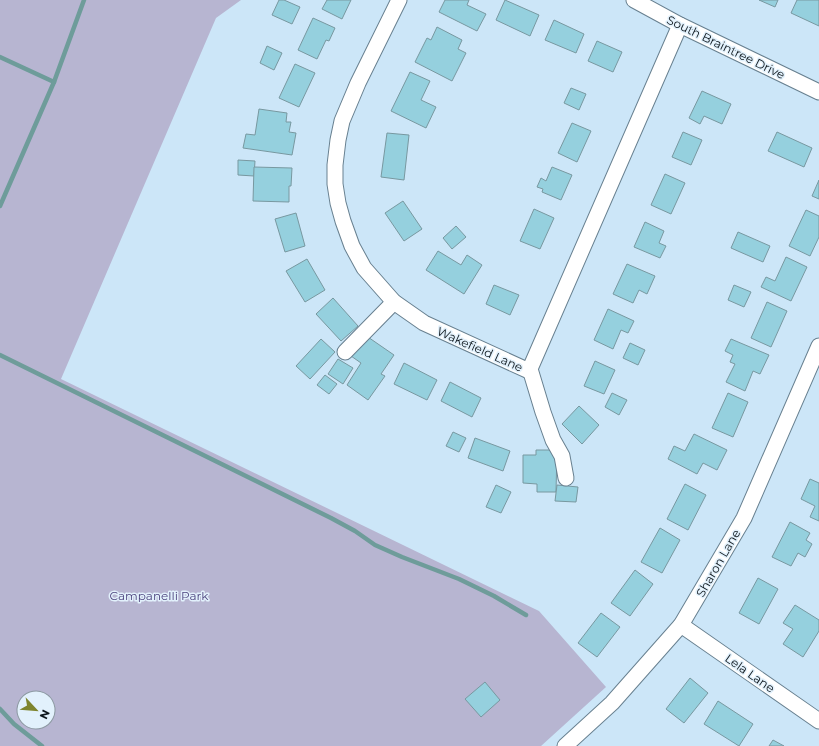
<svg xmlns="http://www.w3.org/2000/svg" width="819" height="746" font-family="Montserrat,sans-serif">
  <rect width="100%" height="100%" fill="#cce6f8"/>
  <path fill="#b7b5d1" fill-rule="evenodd" d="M0,0H241L216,18L61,379L539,611L606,687L541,746H0ZM24,698H48V722H24Z"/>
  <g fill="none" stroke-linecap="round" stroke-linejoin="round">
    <g stroke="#6e9c9a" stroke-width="4.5">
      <polyline points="0,57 54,82"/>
      <polyline points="0,206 54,82 84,0"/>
      <polyline points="0,355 331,518 355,531 375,545 402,557 459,579 494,596 526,615"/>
      <polyline points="0,709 14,724 42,746"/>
    </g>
  </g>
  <g fill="#95d0de" stroke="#7898a0">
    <polygon points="279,0 284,0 300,7 292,24 272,15"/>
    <polygon points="327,0 351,0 342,19 322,9"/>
    <polygon points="445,0 469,0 467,5 486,14 477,31 439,12"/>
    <polygon points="505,0 539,15 530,36 496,20"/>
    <polygon points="759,0 778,0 775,7"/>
    <polygon points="797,0 819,0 819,26 791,13"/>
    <polygon points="313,18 335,28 329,41 326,40 317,59 298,50"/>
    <polygon points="554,20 584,34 576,53 545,40"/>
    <polygon points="437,27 462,40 458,49 466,53 452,81 415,62 427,38 431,40"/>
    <polygon points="597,41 622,52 613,72 588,61"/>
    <polygon points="267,46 282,53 274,70 260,63"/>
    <polygon points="295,64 315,73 299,107 279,98"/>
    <polygon points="410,72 430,81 421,100 436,107 426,128 391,111"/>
    <polygon points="571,88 586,94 579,110 564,103"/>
    <polygon points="702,91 731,104 722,124 704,116 700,124 689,118"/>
    <polygon points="259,109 287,113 286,122 291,122 289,132 296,133 292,155 243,148 246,134 255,135"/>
    <polygon points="572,123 591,131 577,162 558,153"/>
    <polygon points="683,132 702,140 691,165 672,157"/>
    <polygon points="777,132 812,148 804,167 768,151"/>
    <polygon points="387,133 409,135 404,180 381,177"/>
    <polygon points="238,160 255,161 254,176 238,175"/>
    <polygon points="254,167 292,168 291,186 289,186 289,202 253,201"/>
    <polygon points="552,167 572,175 561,200 542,192 543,189 537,187 541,178 546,181"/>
    <polygon points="665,174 685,183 671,214 651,205"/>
    <polygon points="819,180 819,199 812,196"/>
    <polygon points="403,201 422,229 404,241 385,213"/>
    <polygon points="534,209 554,218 540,249 520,241"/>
    <polygon points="806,210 819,216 819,237 810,256 789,246"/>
    <polygon points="296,213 305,246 285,252 275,219"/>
    <polygon points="645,222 664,231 659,243 666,246 660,258 634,247"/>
    <polygon points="456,226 466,237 452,249 443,238"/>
    <polygon points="738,232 770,246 763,262 731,248"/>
    <polygon points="438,251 461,265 467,255 482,265 464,294 426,270"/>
    <polygon points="786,257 807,267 791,301 761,287 766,277 775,281"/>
    <polygon points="307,259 325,290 305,302 286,271"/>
    <polygon points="627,264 655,276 647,294 639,290 633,303 613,294"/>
    <polygon points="494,285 519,295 510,315 486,304"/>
    <polygon points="734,285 751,292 744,307 728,300"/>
    <polygon points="333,298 358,326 341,341 316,314"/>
    <polygon points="767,302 787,311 771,347 751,338"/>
    <polygon points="608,309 634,321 628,333 621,330 613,349 594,340"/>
    <polygon points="365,335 394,355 381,374 385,376 368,400 347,385 361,363 351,356"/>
    <polygon points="321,339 335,352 310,379 296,366"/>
    <polygon points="731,339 769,355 760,374 753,371 745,391 726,382 735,364 730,362 733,355 725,351"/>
    <polygon points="630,343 645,350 638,365 623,358"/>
    <polygon points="338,359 353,368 343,384 328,374"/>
    <polygon points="595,361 615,370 604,394 584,386"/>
    <polygon points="404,363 437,380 427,400 394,384"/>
    <polygon points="325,375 337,384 329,394 317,385"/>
    <polygon points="450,382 481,398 472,417 441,401"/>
    <polygon points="612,393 627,400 619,415 605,407"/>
    <polygon points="728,393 748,402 733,437 712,428"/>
    <polygon points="579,406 599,425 582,444 562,424"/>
    <polygon points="453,432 466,438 459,452 446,446"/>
    <polygon points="694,434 727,450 717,470 703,463 697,474 668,459 674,446 685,451"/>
    <polygon points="475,438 510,451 503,471 468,458"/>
    <polygon points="536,450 557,450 556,492 537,492 537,484 523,483 523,455 536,455"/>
    <polygon points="810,479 819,483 819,521 810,517 815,506 801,499"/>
    <polygon points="685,484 706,495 688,530 667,519"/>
    <polygon points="496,485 511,492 501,513 486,507"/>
    <polygon points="557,485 578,487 576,502 555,501"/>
    <polygon points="790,522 810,533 806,540 812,544 805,557 798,553 791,566 772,557"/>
    <polygon points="660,528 680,540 662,573 641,562"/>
    <polygon points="635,570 653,584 630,616 611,603"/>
    <polygon points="758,578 778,589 759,624 739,613"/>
    <polygon points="795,605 819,620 819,631 803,657 783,644 793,629 783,623"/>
    <polygon points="601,613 620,627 597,657 578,643"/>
    <polygon points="690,678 708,693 684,723 666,709"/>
    <polygon points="485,682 500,700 481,717 465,699"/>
    <polygon points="718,701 753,724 739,746 704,724"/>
    <polygon points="773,740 784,746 769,746"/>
  </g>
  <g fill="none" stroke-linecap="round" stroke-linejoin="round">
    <defs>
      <g id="minor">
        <polyline points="399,0 358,83 342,121 338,140 335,165 335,184 338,203 343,221 352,246 364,268 394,302 424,323 529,371 680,25"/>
        <polyline points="634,0 680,25 819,92"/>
        <polyline points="345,352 394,302"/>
        <polyline points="530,369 543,412 553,440 562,456 566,478"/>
        <polyline points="681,625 819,721"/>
        <polyline points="565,746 612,703 681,625 744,518 819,346"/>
      </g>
    </defs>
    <use href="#minor" stroke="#688090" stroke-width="17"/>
    <use href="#minor" stroke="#fff" stroke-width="15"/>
  </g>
  <g text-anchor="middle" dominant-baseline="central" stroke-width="3" stroke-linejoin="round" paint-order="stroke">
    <g font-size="12" fill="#0c151b" stroke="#e2f1fc">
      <text transform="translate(726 47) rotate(26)">South Braintree Drive</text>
      <text transform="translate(480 349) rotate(24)">Wakefield Lane</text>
      <text transform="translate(718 563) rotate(-60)">Sharon Lane</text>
      <text transform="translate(750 673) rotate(35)">Lela Lane</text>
    </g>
    <g font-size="12" fill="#4e457f" stroke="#e2f1fc">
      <text x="159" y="595">Campanelli Park</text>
    </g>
  </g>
  <g transform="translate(36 710) rotate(116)"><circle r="19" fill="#e2f1fc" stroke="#8c99a2"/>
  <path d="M0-3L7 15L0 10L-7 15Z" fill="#7e842e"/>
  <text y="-6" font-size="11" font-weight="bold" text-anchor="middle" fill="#0c151b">N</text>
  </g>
</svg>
